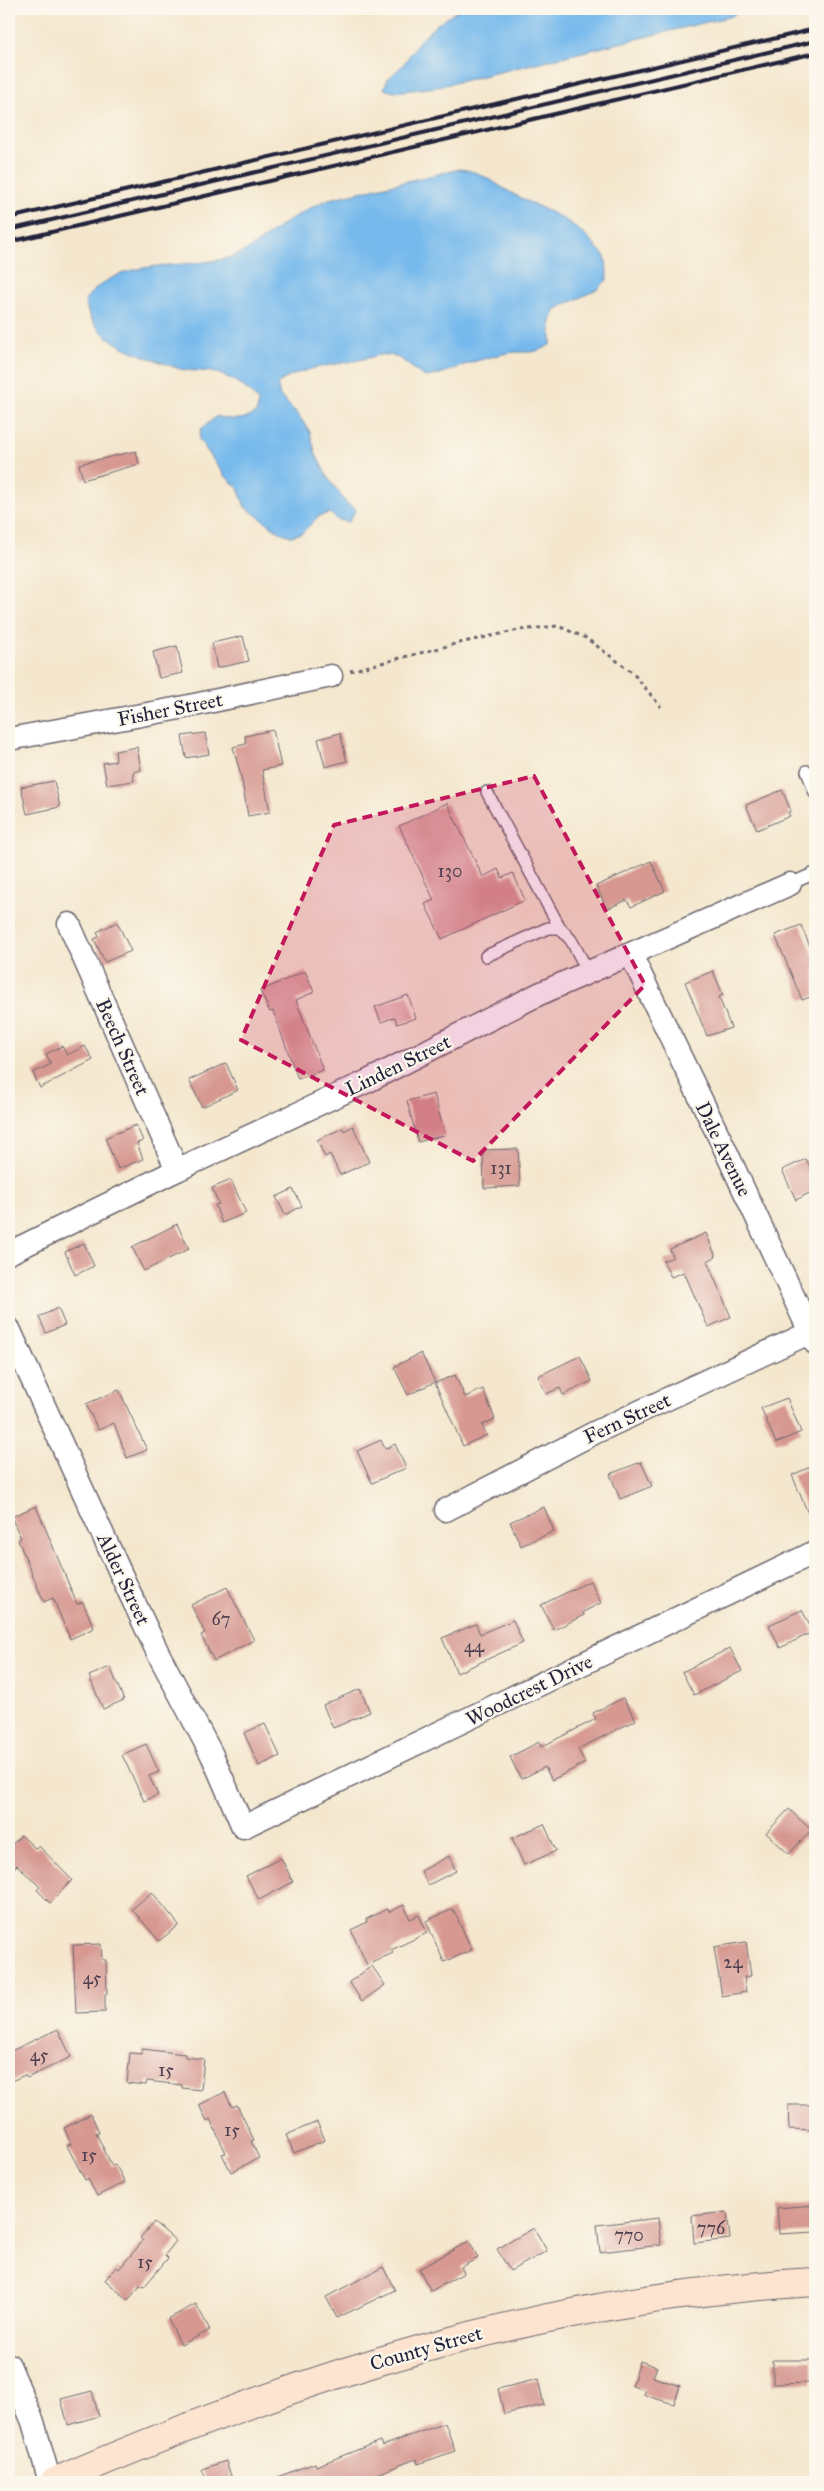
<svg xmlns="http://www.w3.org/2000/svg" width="824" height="2491" font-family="'IM FELL Great Primer',serif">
  <rect width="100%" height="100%" fill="#fbf7ec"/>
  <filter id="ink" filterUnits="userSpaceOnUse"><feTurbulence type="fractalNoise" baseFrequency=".02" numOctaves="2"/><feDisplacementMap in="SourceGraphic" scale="10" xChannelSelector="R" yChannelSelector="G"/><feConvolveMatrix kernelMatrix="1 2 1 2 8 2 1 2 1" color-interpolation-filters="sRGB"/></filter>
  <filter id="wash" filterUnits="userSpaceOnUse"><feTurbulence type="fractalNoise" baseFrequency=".0096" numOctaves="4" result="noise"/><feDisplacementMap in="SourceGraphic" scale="20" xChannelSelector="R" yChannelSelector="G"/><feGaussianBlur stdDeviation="1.12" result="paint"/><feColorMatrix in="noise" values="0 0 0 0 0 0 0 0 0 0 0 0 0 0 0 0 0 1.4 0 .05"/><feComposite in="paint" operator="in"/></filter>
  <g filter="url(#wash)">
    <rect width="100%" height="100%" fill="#f4e7ce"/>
    <g fill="#76b9ec" stroke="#4c6e94">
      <polygon points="460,9 742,9 732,16 437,87 394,92 384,89 388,79 403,65 420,40 436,25"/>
      <path d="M460,169C482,171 496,185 515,195C546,212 570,216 595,246C598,249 603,253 605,257C607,264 607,273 607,280L598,289L556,309L551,321V344C538,353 532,352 518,352C507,352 494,356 484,359C463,363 446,375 425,377C406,366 403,353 378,355C345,366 306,363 277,384L280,396L297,413L310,432L316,455L327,476L346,503L356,509L349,522L338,520L330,513L319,516L302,533L291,536L280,532L245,507L238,488L223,474L199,439L201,429L217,416C230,421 245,421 257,412L258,401C247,387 230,376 212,372C200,370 188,372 177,368C141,354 92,344 85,300C122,253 185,272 234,256C251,250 265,237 279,227C295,216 311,207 329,199Z"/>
    </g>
    <g id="blocks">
      <g fill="#d69891">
        <polygon points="136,451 139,464 83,480 79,464"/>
        <polygon points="243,636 249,661 217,668 212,643"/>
        <polygon points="177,646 183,673 159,678 153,652"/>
        <polygon points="273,730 281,766 262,770 270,812 248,816 241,776 233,747 246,744 245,736"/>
        <polygon points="205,733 209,754 186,758 182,736"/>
        <polygon points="340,733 347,761 325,767 318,739"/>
        <polygon points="137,747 141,770 133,772 134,781 107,785 103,763 116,761 115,751"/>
        <polygon points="54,781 60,807 27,814 21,787"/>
        <polygon points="782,790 791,811 788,812 790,816 757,830 746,805"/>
        <polygon points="447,803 483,877 498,869 502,878 513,873 525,900 442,939 425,904 434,900 399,826"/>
        <polygon points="651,861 665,891 631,907 627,900 607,909 596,886"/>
        <polygon points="117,922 131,951 105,962 94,939 99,937 97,932"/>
        <polygon points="801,925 815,959 815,995 802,1000 775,935"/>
        <polygon points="305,971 314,992 296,1000 323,1070 298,1079 273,1011 270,1012 260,991"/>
        <polygon points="713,971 723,995 719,997 731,1028 707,1036 685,982"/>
        <polygon points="408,995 416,1018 397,1024 395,1017 381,1022 375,1007"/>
        <polygon points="62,1046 67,1055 85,1046 93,1060 40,1088 33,1073 51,1064 46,1054"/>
        <polygon points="226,1063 238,1090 202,1107 189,1080"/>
        <polygon points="434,1094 445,1135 418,1142 407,1101"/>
        <polygon points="136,1125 143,1141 137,1143 143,1159 118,1169 105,1138"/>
        <polygon points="353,1126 369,1162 340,1175 330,1154 325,1157 317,1140 343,1128 344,1131"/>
        <polygon points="518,1149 520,1186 484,1188 483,1150"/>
        <polygon points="806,1159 815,1177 815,1190 796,1200 782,1170"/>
        <polygon points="231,1180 246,1213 222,1223 215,1205 219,1204 212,1188"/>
        <polygon points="293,1189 302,1206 285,1215 276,1197"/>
        <polygon points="177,1224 189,1249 144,1271 132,1247"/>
        <polygon points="706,1233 716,1257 707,1261 731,1317 708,1327 684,1272 671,1277 663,1261 673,1257 670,1249"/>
        <polygon points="84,1243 94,1266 75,1275 65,1252"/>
        <polygon points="58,1308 65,1325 46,1333 39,1317"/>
        <polygon points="421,1353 435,1382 408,1395 394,1367"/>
        <polygon points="580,1356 592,1381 563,1395 560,1388 546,1394 538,1376"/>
        <polygon points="455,1375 465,1397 483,1389 495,1419 482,1425 487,1435 463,1446 435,1383"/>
        <polygon points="119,1390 147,1450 127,1458 114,1423 98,1430 86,1404"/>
        <polygon points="787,1398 801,1432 776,1443 761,1408"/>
        <polygon points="381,1440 385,1449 395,1444 406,1468 372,1483 357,1451"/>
        <polygon points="641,1462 652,1486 620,1499 610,1474"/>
        <polygon points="815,1465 815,1530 792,1475"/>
        <polygon points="36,1506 77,1604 83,1602 94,1628 70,1639 53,1598 44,1602 18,1540 21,1538 11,1517"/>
        <polygon points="544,1507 554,1531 521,1546 510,1522"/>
        <polygon points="590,1581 601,1603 583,1612 584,1615 554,1630 541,1605"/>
        <polygon points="227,1587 254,1640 214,1661 201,1635 205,1633 191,1605"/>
        <polygon points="802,1610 813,1632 780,1648 769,1625"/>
        <polygon points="513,1620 523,1643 457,1673 442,1638 476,1624 480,1634"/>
        <polygon points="730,1648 742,1671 694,1695 682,1672"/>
        <polygon points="110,1667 124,1700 103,1709 89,1676"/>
        <polygon points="360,1689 370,1712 333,1728 323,1705"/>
        <polygon points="623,1698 636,1720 578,1749 585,1763 552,1780 545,1767 521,1779 510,1757 539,1742 541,1747 596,1719 593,1713"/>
        <polygon points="265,1724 280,1756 259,1766 244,1733"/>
        <polygon points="146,1744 159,1772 149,1776 158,1795 144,1801 122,1755"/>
        <polygon points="789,1809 811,1830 789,1854 766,1833"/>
        <polygon points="544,1824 556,1851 524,1865 512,1838"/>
        <polygon points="21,1835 36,1849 39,1846 72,1880 50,1903 37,1890 40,1887 17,1865 9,1873 9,1848"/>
        <polygon points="449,1856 456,1871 428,1885 421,1871"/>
        <polygon points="281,1858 293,1882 259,1900 246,1876"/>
        <polygon points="152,1892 179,1925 159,1941 132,1909"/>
        <polygon points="404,1905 410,1919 419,1915 427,1933 391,1950 393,1953 367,1965 351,1930 367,1922 366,1919 388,1909 389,1912"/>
        <polygon points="453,1909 472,1950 444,1962 426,1921"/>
        <polygon points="746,1942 751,1976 744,1977 746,1992 722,1996 714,1947"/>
        <polygon points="101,1944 102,1960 106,1960 107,1994 105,1994 105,2012 76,2013 73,1945"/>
        <polygon points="372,1966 385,1985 362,2001 349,1982"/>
        <polygon points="58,2029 71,2057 27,2078 25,2075 9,2082 9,2052"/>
        <polygon points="142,2049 185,2054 185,2057 204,2059 201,2090 182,2088 182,2085 147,2081 146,2085 127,2083 130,2053 142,2054"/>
        <polygon points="225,2092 232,2107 237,2105 254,2140 251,2141 259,2158 231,2172 222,2154 226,2153 210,2119 207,2121 199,2105"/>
        <polygon points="788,2105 815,2105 815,2130 789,2129"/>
        <polygon points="91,2114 99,2132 96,2133 112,2166 115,2164 125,2182 97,2196 88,2179 85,2180 67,2146 71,2144 64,2128"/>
        <polygon points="317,2122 325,2140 294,2153 286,2135"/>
        <polygon points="815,2205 815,2232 779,2234 777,2208"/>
        <polygon points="727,2212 730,2239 694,2243 692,2216"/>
        <polygon points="658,2218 661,2245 600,2252 597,2225"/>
        <polygon points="154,2222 176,2241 165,2255 168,2258 144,2287 141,2285 128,2300 105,2280 116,2267 119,2269 143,2241 140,2238"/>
        <polygon points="534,2228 547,2251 510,2271 497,2249"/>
        <polygon points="469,2241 478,2258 461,2267 464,2273 431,2291 419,2269"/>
        <polygon points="383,2267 395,2290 337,2318 326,2297"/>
        <polygon points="196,2304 210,2330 181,2345 168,2319"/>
        <polygon points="773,2360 812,2360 812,2383 773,2384"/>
        <polygon points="640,2361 657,2367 653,2377 680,2386 674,2404 644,2395 645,2390 632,2386"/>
        <polygon points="538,2379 544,2405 504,2414 498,2389"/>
        <polygon points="92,2391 99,2416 68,2425 61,2399"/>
        <polygon points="445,2423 455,2451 418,2464 416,2459 356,2482 269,2482 269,2480 315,2463 316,2466 380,2441 382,2446"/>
        <polygon points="226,2461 233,2482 207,2482 202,2469"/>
      </g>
    </g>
  </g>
  <g filter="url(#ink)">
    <use href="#blocks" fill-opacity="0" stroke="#6c676e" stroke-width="1"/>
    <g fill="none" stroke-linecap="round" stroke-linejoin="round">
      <defs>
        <g id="service">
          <polyline points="807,771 815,793"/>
          <polyline points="487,792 560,928"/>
          <polyline points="790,884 815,873"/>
          <polyline points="486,956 548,928 560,928 571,940 589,973"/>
        </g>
        <g id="minor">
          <polyline points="9,739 180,708 331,676"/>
          <polyline points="69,924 177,1170"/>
          <polyline points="631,955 724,1147 815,1343"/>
          <polyline points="9,1253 177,1170 368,1081 539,994 790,884"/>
          <polyline points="9,1329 125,1583 158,1653 212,1755 243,1827 815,1552"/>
          <polyline points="446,1510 596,1432 811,1332"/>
          <polyline points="9,2365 33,2422 50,2482"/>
        </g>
        <path id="secondary" d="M54,2482C300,2376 545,2297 815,2282"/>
      </defs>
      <use href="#service" stroke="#6c676e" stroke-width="14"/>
      <use href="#minor" stroke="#6c676e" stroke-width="25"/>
      <use href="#secondary" stroke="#6c676e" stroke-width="30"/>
      <polyline stroke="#6c676e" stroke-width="3" stroke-dasharray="4 4" stroke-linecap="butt" points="350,671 459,643 519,630 558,626 586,638 632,672 661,707"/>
      <use href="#service" stroke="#fff" stroke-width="11"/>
      <use href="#minor" stroke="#fff" stroke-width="22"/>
      <use href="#secondary" stroke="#fde4d0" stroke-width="28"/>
      <g stroke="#22223b" stroke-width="4">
        <polyline points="9,218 815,29"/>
        <polyline points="9,230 815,41"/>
        <polyline points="9,242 815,53"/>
      </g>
    </g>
  </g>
  <path fill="#c2185b" fill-opacity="0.2" stroke="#c2185b" stroke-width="4" stroke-dasharray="10 6" stroke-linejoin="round" d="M534,776L645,985L473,1161L241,1040L334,825Z"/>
  <g text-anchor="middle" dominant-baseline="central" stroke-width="4.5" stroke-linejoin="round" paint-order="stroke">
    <g font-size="18" fill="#4f4050">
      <text x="450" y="871">130</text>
      <text x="501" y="1168">131</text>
      <text x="221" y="1619">67</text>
      <text x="474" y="1646">44</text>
      <text x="733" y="1962">24</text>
      <text x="92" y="1978">45</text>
      <text x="39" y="2055">45</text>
      <text x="166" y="2070">15</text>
      <text x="232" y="2130">15</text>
      <text x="89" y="2155">15</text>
      <text x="711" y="2228">776</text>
      <text x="629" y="2235">770</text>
      <text x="145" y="2262">15</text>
    </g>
    <g font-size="20" fill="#22223b" stroke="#fbf7ec">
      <text transform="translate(170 709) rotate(-11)">Fisher Street</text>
      <text transform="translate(123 1047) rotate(66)">Beech Street</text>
      <text transform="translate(398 1065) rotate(-26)">Linden Street</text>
      <text transform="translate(724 1149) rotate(64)">Dale Avenue</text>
      <text transform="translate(627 1418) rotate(-25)">Fern Street</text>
      <text transform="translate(124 1579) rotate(65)">Alder Street</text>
      <text transform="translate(529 1690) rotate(-26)">Woodcrest Drive</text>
      <text transform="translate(426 2348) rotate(-16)">County Street</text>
    </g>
  </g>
  <rect width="824" height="2491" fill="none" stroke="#fbf7ec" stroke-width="30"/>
</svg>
